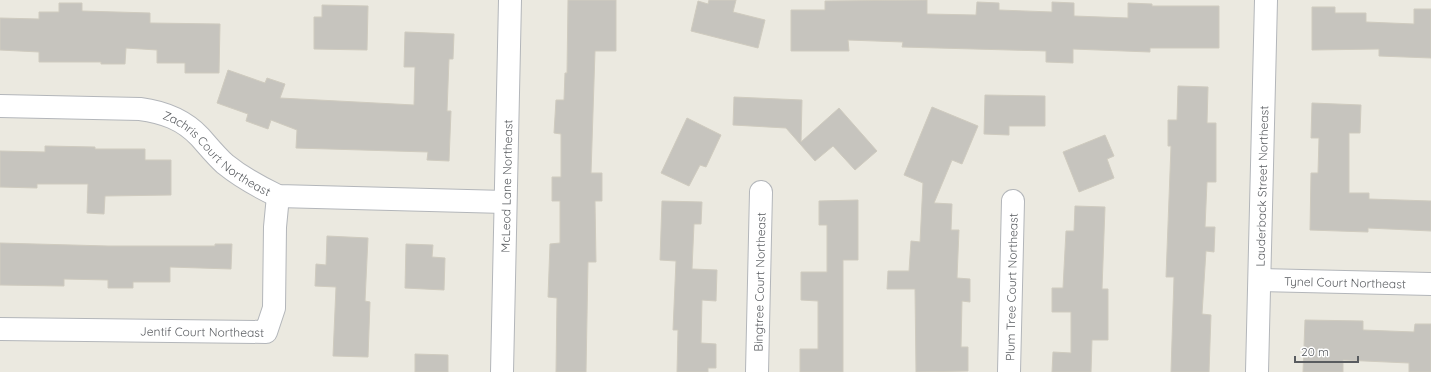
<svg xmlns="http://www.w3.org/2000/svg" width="1431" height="372" font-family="Quicksand,sans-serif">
  <rect width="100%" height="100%" fill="#ebe9e0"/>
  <g fill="#c6c4be" stroke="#cfcbbf">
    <polygon points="568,0 616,0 616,51 595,51 591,173 602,173 602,201 595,201 596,262 588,262 586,372 556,372 557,298 548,297 550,244 560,243 560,201 552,201 552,177 561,177 561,134 554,133 556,100 564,100 565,73 567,73"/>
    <polygon points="709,0 736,0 733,12 765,20 758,48 691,31 698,1 708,4"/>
    <polygon points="927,0 927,14 976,15 977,2 999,3 999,10 1052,12 1052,2 1074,3 1074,16 1128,18 1128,3 1152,4 1152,6 1219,6 1219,48 1150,48 1150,52 1073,49 1073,63 1046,62 1046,51 902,47 903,42 848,40 849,51 791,51 791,10 825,10 825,1"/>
    <polygon points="59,3 82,3 82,11 150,13 150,23 220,24 219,73 185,73 185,63 157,63 157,50 126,48 125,64 101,64 101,62 39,62 39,52 0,50 0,18 39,19 39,12 59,12"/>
    <polygon points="322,5 368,6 367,50 314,49 314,17 322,17"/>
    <polygon points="1312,7 1335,7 1335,13 1366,13 1366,22 1414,24 1414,9 1431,9 1431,58 1379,56 1379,49 1312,50"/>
    <polygon points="405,32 454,34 453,59 449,59 447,111 451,111 449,161 427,160 428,152 296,148 297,130 271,120 268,129 246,121 248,114 217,103 228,70 265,83 267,78 285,84 280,98 414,105 415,67 404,67"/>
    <polygon points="1178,86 1208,87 1207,123 1216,123 1216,182 1207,182 1205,227 1215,227 1214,252 1206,251 1202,314 1211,315 1209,372 1171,372 1174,277 1166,277 1171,146 1168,146 1168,120 1177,120"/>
    <polygon points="985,95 1045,96 1045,126 1009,126 1009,135 984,134"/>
    <polygon points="734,97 802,100 801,142 839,108 877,151 855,170 833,146 815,161 786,128 733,125"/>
    <polygon points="1312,103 1361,105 1360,133 1349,133 1349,193 1369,193 1369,199 1431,201 1431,231 1368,228 1368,232 1310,230 1311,173 1318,173 1319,138 1311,138"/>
    <polygon points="932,107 978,126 962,164 952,160 934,203 952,204 951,230 959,230 957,278 970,279 970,302 962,301 961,347 968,347 968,371 916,372 915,289 887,289 888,271 909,271 911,241 920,242 923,183 904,175"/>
    <polygon points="687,118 721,135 706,167 700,165 689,186 661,173"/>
    <polygon points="1105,135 1114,156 1107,159 1114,178 1079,192 1063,152"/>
    <polygon points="45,146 95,147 95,149 145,149 145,160 171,160 171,195 105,196 104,214 87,213 88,184 37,184 37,188 0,187 0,151 45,152"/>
    <polygon points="858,200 858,260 843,260 843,372 800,372 800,349 818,349 818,301 801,300 801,272 827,272 827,225 819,225 819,201"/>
    <polygon points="662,201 702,202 701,224 694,224 692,269 717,270 716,301 702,300 701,343 716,344 716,368 708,368 708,372 677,372 678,330 673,330 676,261 660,260"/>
    <polygon points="1075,206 1105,207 1102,289 1108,289 1108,340 1092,340 1091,372 1052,372 1053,352 1071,353 1071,312 1052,312 1052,288 1063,288 1066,231 1074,231"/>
    <polygon points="327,236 368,238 365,301 370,302 368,357 333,356 336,287 315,286 316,264 326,265"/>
    <polygon points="0,243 108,246 215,246 215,244 232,244 231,269 170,267 170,282 133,282 133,288 108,288 108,280 64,279 64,286 0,285"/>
    <polygon points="406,244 433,245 432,257 445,258 444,290 405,288"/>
    <polygon points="1305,320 1363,321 1363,330 1414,332 1415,324 1431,324 1431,372 1409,372 1409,363 1343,360 1343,372 1303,372"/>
    <polygon points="415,354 448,355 448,372 415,372"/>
  </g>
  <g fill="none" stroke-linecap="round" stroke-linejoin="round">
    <defs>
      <g id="minor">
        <path id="s1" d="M0,106L140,109C163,112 183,119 200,137C208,146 216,156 225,164C241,177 259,187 278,196L505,202"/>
        <path id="s2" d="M1260,280L1431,284"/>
        <path id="s3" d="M0,329L266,332L274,308L275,227L278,196"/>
        <path id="s4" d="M502,372L510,0"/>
        <path id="s5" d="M757,372L761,192"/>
        <path id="s6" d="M1009,372L1013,201"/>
        <path id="s7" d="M1257,372L1266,0"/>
      </g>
    </defs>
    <use href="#minor" stroke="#b3b6ba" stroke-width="24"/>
    <use href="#minor" stroke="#fff" stroke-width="22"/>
  </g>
  <g text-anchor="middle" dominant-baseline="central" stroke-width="3" stroke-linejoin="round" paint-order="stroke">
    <g font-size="12" fill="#595c60" stroke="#fff">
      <text stroke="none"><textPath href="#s1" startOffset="231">Zachris Court Northeast</textPath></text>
      <text stroke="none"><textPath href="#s4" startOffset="186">McLeod Lane Northeast</textPath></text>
      <text stroke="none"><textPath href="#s7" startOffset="186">Lauderback Street Northeast</textPath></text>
      <text stroke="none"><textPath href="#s5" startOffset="90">Bingtree Court Northeast</textPath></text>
      <text stroke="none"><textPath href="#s2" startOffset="85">Tynel Court Northeast</textPath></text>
      <text stroke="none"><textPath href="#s6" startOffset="85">Plum Tree Court Northeast</textPath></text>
      <text stroke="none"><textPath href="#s3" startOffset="202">Jentif Court Northeast</textPath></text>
    </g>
  </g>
  <path d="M1295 356v6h63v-6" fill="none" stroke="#595c60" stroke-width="2"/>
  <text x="1301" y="356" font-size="12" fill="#595c60" stroke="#ffffff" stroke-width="3" paint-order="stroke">20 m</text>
</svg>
